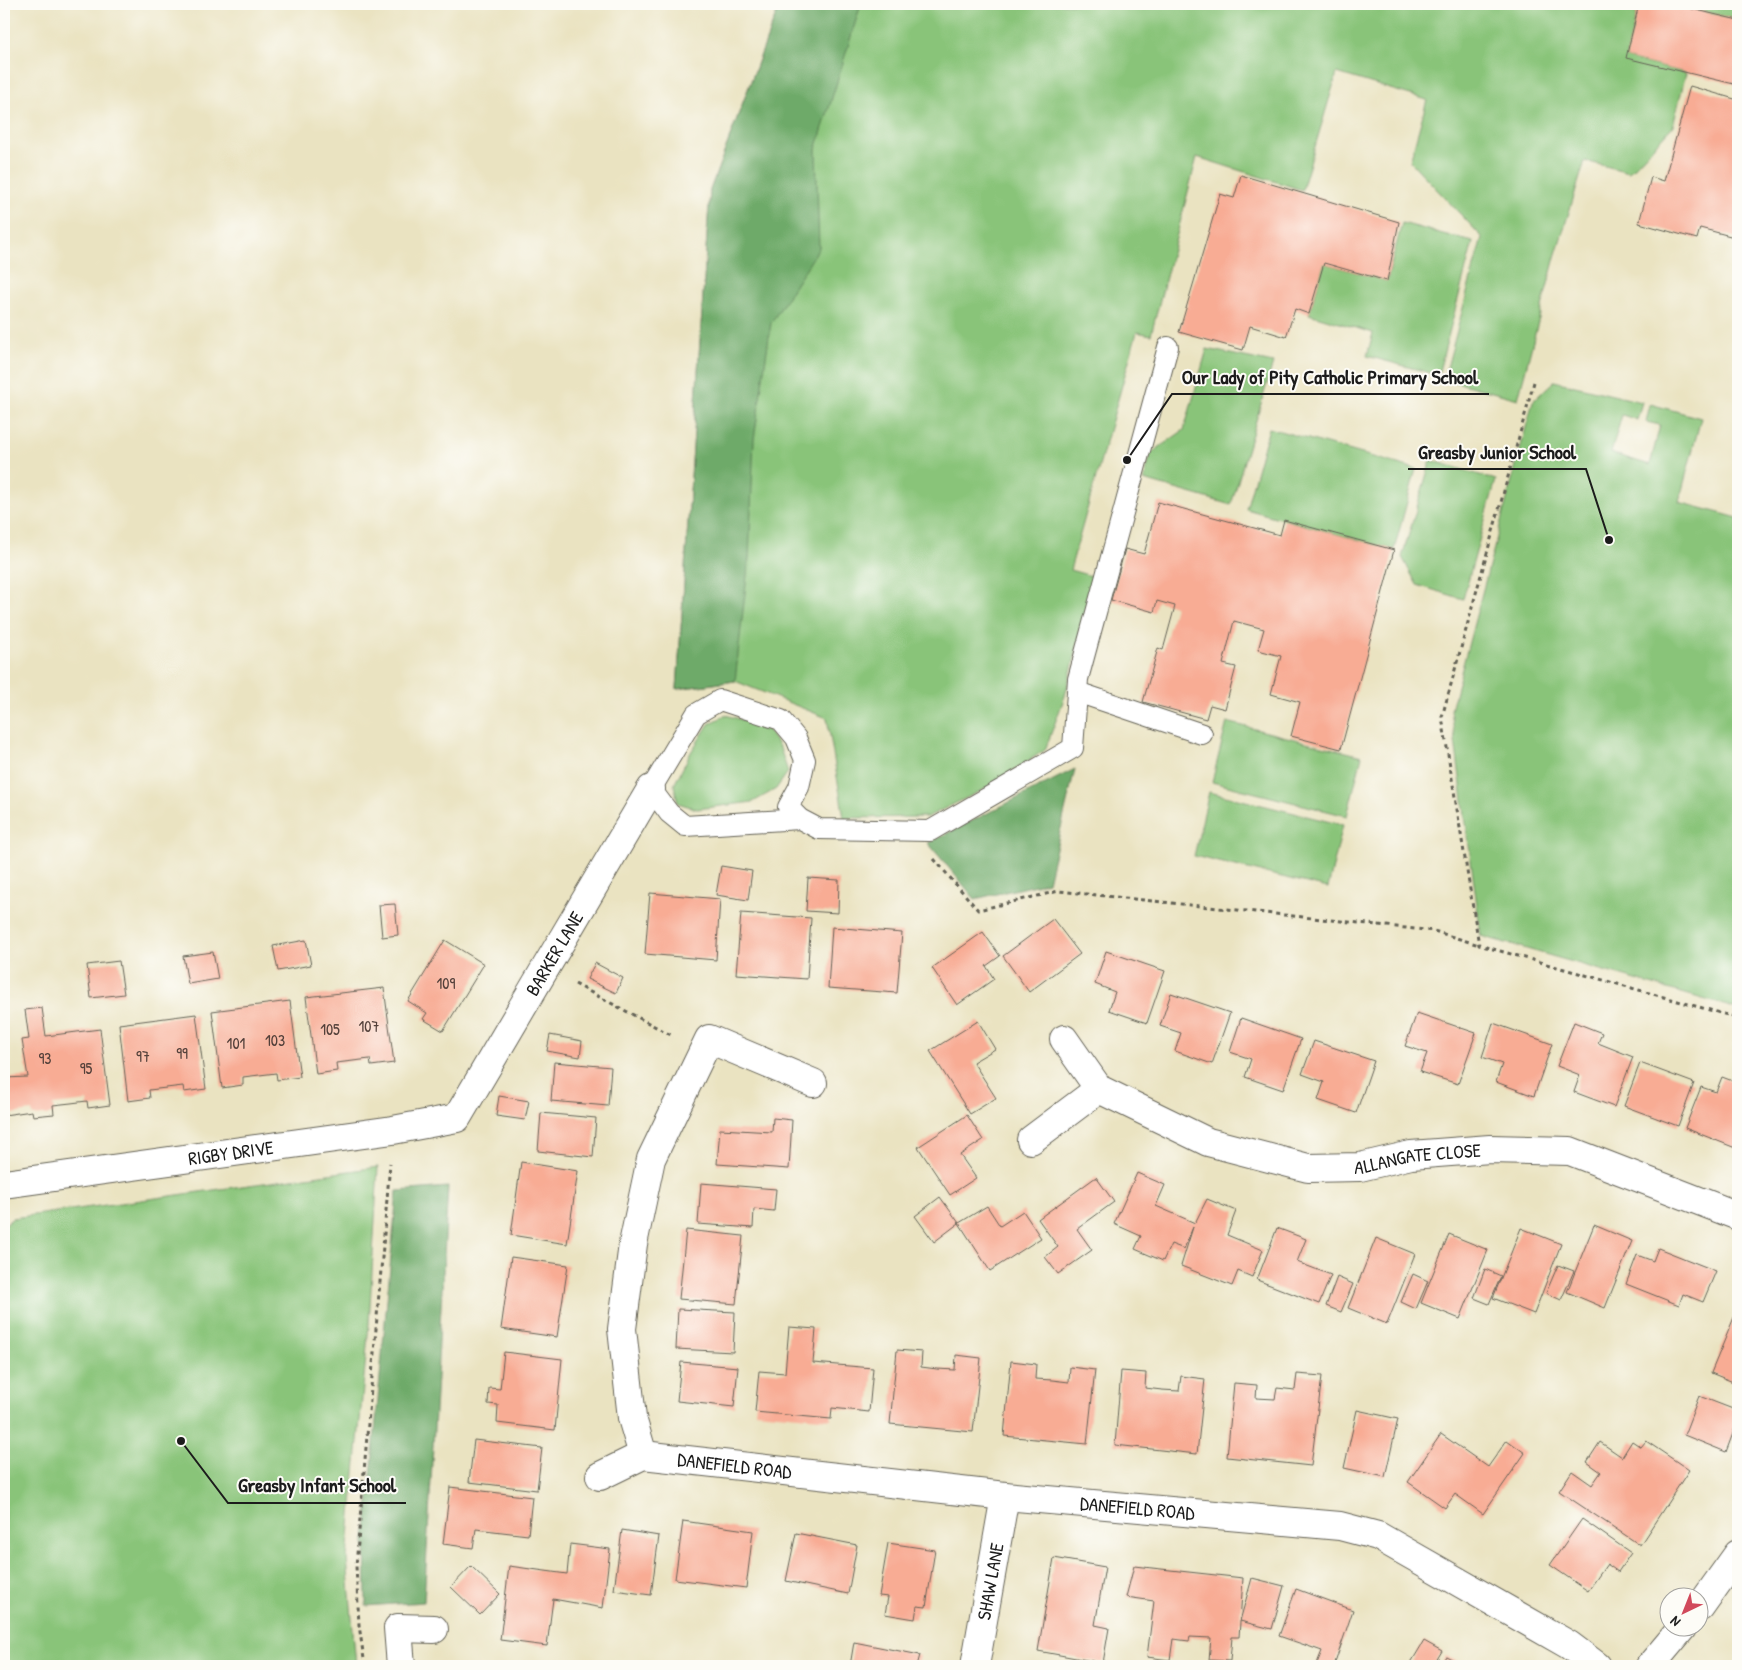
<svg xmlns="http://www.w3.org/2000/svg" width="1742" height="1670" font-family="'Patrick Hand',sans-serif">
  <rect width="100%" height="100%" fill="#fdfcf7"/>
  <filter id="ink" filterUnits="userSpaceOnUse"><feTurbulence type="fractalNoise" baseFrequency=".02" numOctaves="2"/><feDisplacementMap in="SourceGraphic" scale="10" xChannelSelector="R" yChannelSelector="G"/><feConvolveMatrix kernelMatrix="1 2 1 2 8 2 1 2 1" color-interpolation-filters="sRGB"/></filter>
  <filter id="wash" filterUnits="userSpaceOnUse"><feTurbulence type="fractalNoise" baseFrequency=".0096" numOctaves="4" result="noise"/><feDisplacementMap in="SourceGraphic" scale="20" xChannelSelector="R" yChannelSelector="G"/><feGaussianBlur stdDeviation="1.12" result="paint"/><feColorMatrix in="noise" values="0 0 0 0 0 0 0 0 0 0 0 0 0 0 0 0 0 1.4 0 .05"/><feComposite in="paint" operator="in"/></filter>
  <g filter="url(#wash)">
    <rect width="100%" height="100%" fill="#eae3c1"/>
    <g fill="#89c479" stroke="#52704a">
      <polygon points="780,4 1639,4 1626,58 1686,73 1673,126 1629,172 1585,161 1555,257 1518,399 1444,379 1482,237 1410,161 1427,100 1337,73 1302,190 1197,157 1151,335 1137,332 1070,570 1095,577 1065,696 1045,750 981,791 927,817 844,818 827,718 735,681 677,689 710,190"/>
      <polygon points="1672,4 1738,4 1738,20"/>
      <polygon points="1402,223 1473,242 1438,375 1367,356 1373,333 1309,314 1324,263 1387,281"/>
      <polygon points="1207,349 1273,363 1231,505 1144,480 1151,453 1184,430"/>
      <polygon points="1554,381 1642,402 1637,420 1622,415 1611,453 1650,465 1660,425 1646,422 1650,404 1701,418 1679,502 1738,518 1738,1009 1481,936 1451,710 1533,401"/>
      <polygon points="1269,428 1416,469 1394,550 1246,509"/>
      <polygon points="1431,460 1496,480 1463,599 1417,585 1402,557"/>
      <polygon points="726,715 766,727 780,748 788,772 776,789 753,802 697,809 678,803 674,785 691,752 709,724"/>
      <polygon points="1227,722 1362,756 1347,816 1212,782"/>
      <polygon points="1209,792 1343,825 1328,888 1194,856"/>
      <polygon points="378,1167 369,1324 347,1558 356,1666 4,1666 4,1225 13,1218"/>
    </g>
    <g fill="#6eaa69" stroke="#456342">
      <polygon points="780,4 861,4 816,150 819,248 771,323 754,439 749,558 735,681 677,689 710,190"/>
      <polygon points="1075,769 1048,882 975,899 928,843"/>
      <polygon points="448,1187 424,1602 366,1606 365,1540 397,1191"/>
    </g>
    <g id="blocks">
      <g fill="#f8ac94">
        <polygon points="1639,4 1672,4 1738,20 1738,85 1626,58"/>
        <polygon points="1690,86 1738,100 1738,238 1700,228 1697,239 1639,223 1651,177 1664,181"/>
        <polygon points="1241,175 1399,222 1387,281 1324,263 1309,314 1295,309 1286,337 1250,326 1243,350 1179,332 1220,194 1234,198"/>
        <polygon points="1158,502 1280,535 1284,520 1394,550 1341,749 1291,736 1300,702 1271,694 1281,656 1258,650 1264,629 1234,621 1223,664 1236,667 1225,709 1210,705 1206,719 1143,702 1158,648 1163,650 1175,606 1157,601 1154,612 1111,600 1125,549 1144,554"/>
        <polygon points="721,866 752,871 748,900 716,895"/>
        <polygon points="808,878 839,880 838,913 806,911"/>
        <polygon points="650,893 720,899 716,960 645,954"/>
        <polygon points="395,904 398,935 382,937 379,905"/>
        <polygon points="741,913 811,918 807,979 736,974"/>
        <polygon points="1053,919 1080,954 1029,992 1003,956"/>
        <polygon points="832,927 902,933 897,993 828,988"/>
        <polygon points="983,932 1000,956 986,966 994,979 957,1005 932,968"/>
        <polygon points="306,940 311,965 278,971 273,946"/>
        <polygon points="445,940 484,964 443,1031 423,1019 427,1013 408,1001"/>
        <polygon points="1106,951 1165,971 1147,1023 1109,1010 1115,992 1095,984"/>
        <polygon points="213,952 218,979 188,984 183,956"/>
        <polygon points="119,961 124,994 91,998 87,965"/>
        <polygon points="595,963 623,978 616,993 587,979"/>
        <polygon points="384,988 394,1063 371,1066 370,1059 336,1063 337,1071 316,1074 306,997"/>
        <polygon points="1171,993 1230,1013 1212,1064 1175,1051 1181,1033 1160,1026"/>
        <polygon points="290,1001 300,1077 277,1080 276,1073 243,1077 243,1085 222,1088 212,1011"/>
        <polygon points="42,1008 46,1036 100,1029 110,1105 88,1108 87,1101 71,1103 53,1105 54,1114 33,1116 32,1111 4,1115 4,1078 28,1077 22,1040 29,1039 25,1010"/>
        <polygon points="1417,1013 1476,1033 1458,1084 1420,1072 1427,1053 1405,1046"/>
        <polygon points="196,1014 206,1089 184,1092 183,1086 149,1090 150,1098 128,1101 119,1024"/>
        <polygon points="1241,1018 1301,1039 1283,1090 1245,1077 1251,1059 1230,1052"/>
        <polygon points="978,1021 995,1049 973,1062 996,1098 970,1114 930,1051"/>
        <polygon points="1574,1022 1602,1033 1598,1043 1633,1057 1614,1107 1574,1092 1580,1075 1557,1066"/>
        <polygon points="1493,1023 1552,1044 1534,1096 1496,1082 1502,1064 1482,1057"/>
        <polygon points="550,1035 582,1041 580,1057 547,1051"/>
        <polygon points="1314,1041 1374,1061 1356,1113 1318,1100 1324,1082 1302,1074"/>
        <polygon points="554,1062 611,1067 608,1106 551,1101"/>
        <polygon points="1640,1063 1694,1083 1678,1126 1624,1106"/>
        <polygon points="1722,1077 1738,1083 1738,1149 1685,1128 1701,1087 1716,1092"/>
        <polygon points="499,1096 529,1101 525,1120 496,1116"/>
        <polygon points="541,1113 596,1118 593,1157 538,1151"/>
        <polygon points="967,1115 983,1140 960,1155 976,1178 950,1195 918,1147"/>
        <polygon points="773,1118 792,1120 789,1169 717,1164 720,1129 772,1132"/>
        <polygon points="521,1162 578,1171 567,1244 511,1235"/>
        <polygon points="1137,1173 1165,1185 1156,1206 1195,1223 1207,1199 1236,1211 1227,1235 1263,1250 1252,1277 1238,1271 1232,1286 1181,1266 1193,1227 1184,1249 1171,1244 1163,1261 1135,1249 1141,1236 1114,1224"/>
        <polygon points="1096,1177 1114,1202 1077,1229 1092,1250 1058,1274 1045,1257 1058,1247 1038,1219"/>
        <polygon points="701,1183 776,1189 774,1211 754,1209 753,1228 698,1224"/>
        <polygon points="940,1197 959,1223 987,1206 1000,1226 1023,1211 1041,1238 990,1271 959,1223 934,1242 915,1216"/>
        <polygon points="1594,1225 1632,1241 1605,1308 1567,1292"/>
        <polygon points="1277,1228 1306,1239 1297,1262 1331,1275 1319,1304 1257,1280"/>
        <polygon points="1521,1228 1561,1244 1534,1314 1493,1298"/>
        <polygon points="686,1230 743,1236 736,1304 679,1299"/>
        <polygon points="1449,1234 1488,1250 1460,1319 1421,1303"/>
        <polygon points="1376,1238 1415,1254 1387,1324 1348,1308"/>
        <polygon points="1658,1248 1716,1271 1703,1302 1683,1294 1679,1305 1626,1284 1637,1255 1653,1261"/>
        <polygon points="511,1257 568,1265 557,1337 501,1329"/>
        <polygon points="1558,1265 1574,1271 1561,1300 1546,1293"/>
        <polygon points="1485,1269 1501,1276 1489,1304 1474,1298"/>
        <polygon points="1413,1274 1428,1281 1416,1309 1401,1302"/>
        <polygon points="1337,1277 1353,1284 1341,1312 1326,1306"/>
        <polygon points="678,1309 735,1312 733,1352 676,1349"/>
        <polygon points="1735,1315 1738,1317 1738,1384 1711,1373"/>
        <polygon points="789,1327 816,1329 813,1363 873,1368 869,1412 832,1408 831,1419 755,1412 759,1371 785,1373"/>
        <polygon points="897,1350 922,1352 921,1367 937,1369 955,1370 956,1355 981,1358 973,1432 890,1424"/>
        <polygon points="504,1352 562,1359 555,1430 497,1423 498,1405 488,1404 489,1388 500,1389"/>
        <polygon points="1011,1361 1036,1364 1035,1379 1052,1380 1069,1382 1070,1367 1095,1370 1087,1444 1004,1436"/>
        <polygon points="681,1362 738,1367 734,1407 677,1401"/>
        <polygon points="1121,1371 1146,1373 1145,1388 1162,1390 1179,1391 1181,1376 1205,1379 1197,1454 1115,1445"/>
        <polygon points="1297,1374 1322,1376 1311,1466 1227,1457 1234,1383 1257,1385 1256,1398 1275,1399 1277,1388 1295,1390"/>
        <polygon points="1699,1396 1738,1411 1738,1420 1726,1452 1684,1435"/>
        <polygon points="1357,1410 1398,1419 1385,1477 1344,1468"/>
        <polygon points="1441,1434 1488,1467 1507,1440 1525,1453 1483,1514 1455,1494 1445,1508 1408,1482"/>
        <polygon points="474,1440 542,1448 537,1490 469,1482"/>
        <polygon points="1632,1441 1641,1447 1646,1441 1689,1470 1640,1545 1559,1491 1572,1471 1592,1485 1601,1472 1587,1462 1600,1442 1622,1457"/>
        <polygon points="450,1487 532,1497 528,1535 476,1529 473,1548 443,1544"/>
        <polygon points="1582,1519 1631,1553 1618,1572 1607,1564 1588,1591 1550,1565"/>
        <polygon points="683,1521 753,1531 746,1588 675,1579"/>
        <polygon points="622,1530 659,1536 651,1595 614,1590"/>
        <polygon points="796,1533 857,1545 848,1594 786,1581"/>
        <polygon points="888,1543 935,1550 926,1607 917,1606 915,1619 885,1614 888,1597 879,1596"/>
        <polygon points="570,1544 610,1549 603,1608 553,1599 547,1646 500,1640 509,1566 567,1574"/>
        <polygon points="1054,1558 1105,1567 1095,1625 1109,1628 1103,1663 1038,1651"/>
        <polygon points="471,1566 500,1594 480,1615 451,1587"/>
        <polygon points="1134,1566 1243,1578 1239,1637 1232,1637 1230,1661 1209,1660 1211,1638 1190,1637 1189,1641 1173,1639 1170,1660 1147,1657 1154,1601 1126,1597"/>
        <polygon points="1252,1578 1284,1586 1272,1629 1240,1621"/>
        <polygon points="1296,1589 1353,1610 1334,1666 1316,1666 1322,1651 1279,1636"/>
        <polygon points="1424,1641 1442,1651 1433,1666 1409,1666"/>
        <polygon points="854,1642 920,1655 917,1666 850,1666"/>
        <polygon points="1446,1656 1465,1666 1440,1666"/>
      </g>
    </g>
  </g>
  <g filter="url(#ink)">
    <use href="#blocks" fill-opacity="0" stroke="#646256" stroke-width="1"/>
    <g fill="none" stroke-linecap="round" stroke-linejoin="round">
      <defs>
        <g id="service">
          <polyline points="1077,692 1202,734"/>
          <polyline points="800,819 685,826 669,813 651,789 696,714 720,700 781,720 796,738 805,760 799,787 788,807 800,819 819,829 930,831 1073,748 1078,679 1168,347"/>
        </g>
        <g id="minor">
          <path id="s1" d="M1064,1039L1099,1089L1208,1142L1308,1168L1360,1167L1411,1155L1490,1149L1570,1151L1738,1216"/>
          <polyline points="1031,1140 1099,1089"/>
          <path id="s2" d="M4,1184L393,1130L457,1118L651,789"/>
          <polyline points="643,1455 632,1418 622,1329 633,1244 651,1159 709,1039 813,1083"/>
          <path id="s3" d="M600,1476L643,1455L1005,1496L1340,1526L1378,1536L1569,1645L1597,1666"/>
          <polyline points="401,1666 398,1628 434,1629"/>
          <path id="s4" d="M975,1666L1005,1496"/>
        </g>
        <g id="tertiary">
          <polyline points="1700,1607 1738,1554"/>
          <polyline points="1650,1666 1682,1628"/>
        </g>
      </defs>
      <use href="#service" stroke="#646256" stroke-width="22"/>
      <use href="#minor" stroke="#646256" stroke-width="30"/>
      <use href="#tertiary" stroke="#646256" stroke-width="30"/>
      <g stroke="#646256" stroke-width="3" stroke-dasharray="4 4" stroke-linecap="butt">
        <polyline points="1534,382 1442,717 1479,945 1738,1018"/>
        <polyline points="934,859 978,910 1059,891 1434,931 1479,945"/>
        <polyline points="575,984 673,1036"/>
        <polyline points="365,1666 359,1625 356,1566 390,1163"/>
      </g>
      <use href="#service" stroke="#fff" stroke-width="20"/>
      <use href="#minor" stroke="#fff" stroke-width="28"/>
      <use href="#tertiary" stroke="#fff" stroke-width="28"/>
    </g>
  </g>
  <g text-anchor="middle" dominant-baseline="central" stroke-width="4" stroke-linejoin="round" paint-order="stroke">
    <g font-size="16" fill="#53403a">
      <text x="446" y="983">109</text>
      <text x="369" y="1026">107</text>
      <text x="330" y="1029">105</text>
      <text x="275" y="1040">103</text>
      <text x="236" y="1043">101</text>
      <text x="182" y="1053">99</text>
      <text x="143" y="1056">97</text>
      <text x="45" y="1058">93</text>
      <text x="86" y="1068">95</text>
    </g>
    <g font-size="19" fill="#1c1c1c" stroke="#fdfcf7">
      <text stroke="none"><textPath href="#s2" startOffset="649">BARKER LANE</textPath></text>
      <text stroke="none"><textPath href="#s2" startOffset="229">RIGBY DRIVE</textPath></text>
      <text stroke="none"><textPath href="#s1" startOffset="396">ALLANGATE CLOSE</textPath></text>
      <text stroke="none"><textPath href="#s3" startOffset="140">DANEFIELD ROAD</textPath></text>
      <text stroke="none"><textPath href="#s3" startOffset="545">DANEFIELD ROAD</textPath></text>
      <text stroke="none"><textPath href="#s4" startOffset="86">SHAW LANE</textPath></text>
    </g>
  </g>
  <path fill="none" stroke="#1c1c1c" stroke-width="2" d="M1127 460L1172 394H1489M1609 540L1586 469H1408M181 1441L228 1503H406"/>
  <g fill="#1c1c1c" stroke="#fdfcf7" stroke-width="2">
    <circle cx="1127" cy="460" r="5"/>
    <circle cx="1609" cy="540" r="5"/>
    <circle cx="181" cy="1441" r="5"/>
  </g>
  <g font-size="20" text-anchor="middle" font-weight="bold" fill="#1c1c1c" stroke="#fdfcf7" stroke-width="4" stroke-linejoin="round" paint-order="stroke">
    <text x="1330" y="384">Our Lady of Pity Catholic Primary School</text>
    <text x="1497" y="459">Greasby Junior School</text>
    <text x="317" y="1492">Greasby Infant School</text>
  </g>
  <rect width="1742" height="1670" fill="none" stroke="#fdfcf7" stroke-width="20"/>
  <g transform="translate(1684 1612) rotate(223)"><circle r="24" fill="#fdfcf7" stroke="#a3a29f"/>
  <path d="M0-4L9 19L0 12L-9 19Z" fill="#d1495b"/>
  <text y="-8" font-size="14" font-weight="bold" text-anchor="middle" fill="#1c1c1c">N</text>
  </g>
</svg>
